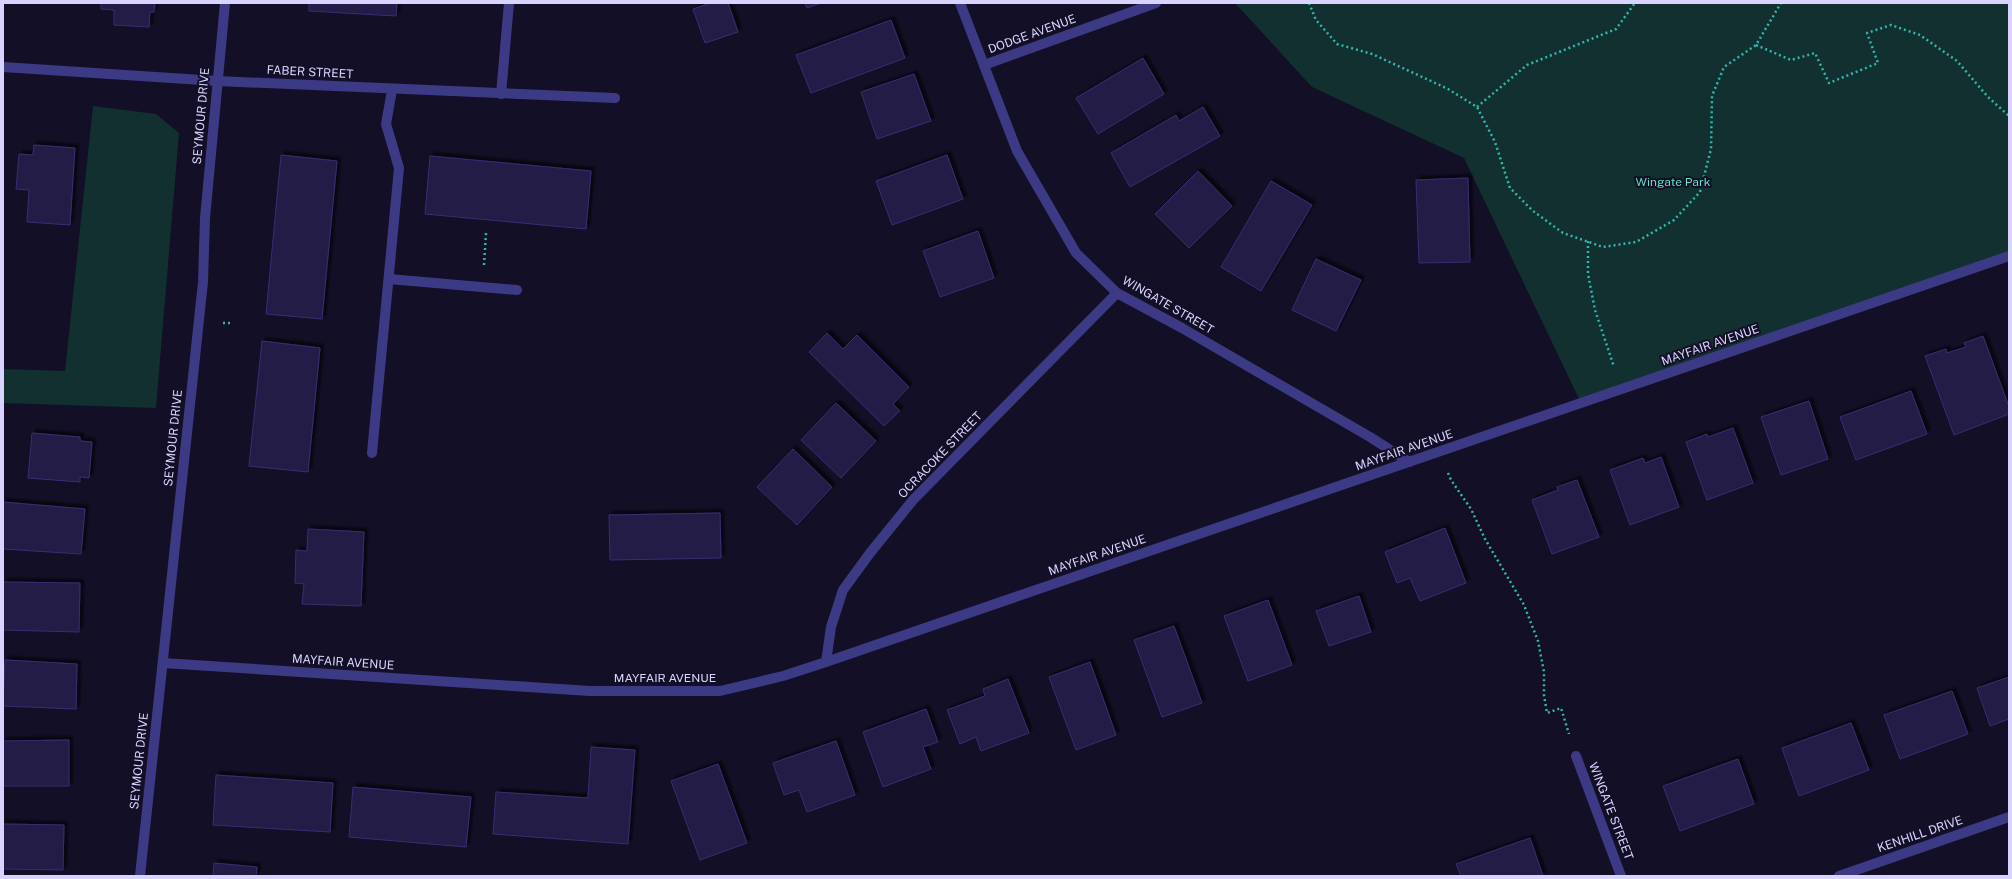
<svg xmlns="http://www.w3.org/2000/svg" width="2012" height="879" font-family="'Public Sans',sans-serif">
  <defs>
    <filter id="shadow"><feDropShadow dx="3.5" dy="-3.5" stdDeviation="1" flood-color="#0009"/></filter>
  </defs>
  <rect width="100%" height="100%" fill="#130f26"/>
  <g fill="#12302f">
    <polygon points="1235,3 2009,3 2009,256 1581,403 1464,158 1312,87"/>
    <polygon points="93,106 156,114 179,133 156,408 3,403 3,369 65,371"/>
  </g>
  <g fill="#241b47" stroke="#3b2d73" filter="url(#shadow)">
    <polygon points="101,3 155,3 154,12 150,12 149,27 114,25 114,10 101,9"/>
    <polygon points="309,3 397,3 396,16 309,11"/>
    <polygon points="711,3 728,3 738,32 705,43 693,9"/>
    <polygon points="805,3 821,3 807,8"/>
    <polygon points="891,20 905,58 811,93 796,55"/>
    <polygon points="1143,58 1164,94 1098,134 1076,98"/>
    <polygon points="914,74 931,121 877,139 861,92"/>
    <polygon points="1203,107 1220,136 1130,187 1111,153 1176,115 1179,121"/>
    <polygon points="34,145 75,148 70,225 27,222 29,190 16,189 19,154 33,155"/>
    <polygon points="281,155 337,161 322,319 266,314"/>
    <polygon points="947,155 963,199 892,225 876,181"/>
    <polygon points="430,156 591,171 586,229 425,214"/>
    <polygon points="1198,171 1232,206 1189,248 1155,214"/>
    <polygon points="1468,178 1470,262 1419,263 1416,180"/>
    <polygon points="1271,181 1312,205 1261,291 1221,267"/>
    <polygon points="978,231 994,278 940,297 923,251"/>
    <polygon points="1316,259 1361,280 1336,331 1292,310"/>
    <polygon points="827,333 843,349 857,335 909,387 893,404 900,411 884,426 809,352"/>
    <polygon points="1983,336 2009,407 2009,414 1954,435 1925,356 1946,349 1947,353 1966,347 1964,343"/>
    <polygon points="262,341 320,348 308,472 249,466"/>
    <polygon points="1911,391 1927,434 1856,460 1840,417"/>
    <polygon points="1809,401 1828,459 1781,475 1761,417"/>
    <polygon points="836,403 876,441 841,478 801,440"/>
    <polygon points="1733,428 1753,483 1707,500 1686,442 1707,434 1708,437"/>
    <polygon points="32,433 80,437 80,441 92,442 89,478 80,477 80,482 28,478"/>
    <polygon points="793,449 832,487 797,525 757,487"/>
    <polygon points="1661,457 1679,507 1630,525 1610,470 1643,458 1645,463"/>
    <polygon points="1577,480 1599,537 1552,554 1532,500 1558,490 1557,487"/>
    <polygon points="3,502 85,509 81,554 3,549"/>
    <polygon points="720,513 721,558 610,560 609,515"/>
    <polygon points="1445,528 1466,583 1420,601 1410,578 1397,583 1385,552"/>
    <polygon points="308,529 364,532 361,606 302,604 304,584 295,583 296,550 307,551"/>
    <polygon points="3,582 80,583 79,632 3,630"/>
    <polygon points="1359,596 1371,632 1329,646 1316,611"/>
    <polygon points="1268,600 1292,665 1248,681 1224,616"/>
    <polygon points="1174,626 1202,703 1162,717 1134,640"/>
    <polygon points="5,660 77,664 76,709 3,706"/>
    <polygon points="1090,662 1116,735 1076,750 1049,677"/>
    <polygon points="2009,677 2009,719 1990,726 1977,688"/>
    <polygon points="1008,679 1029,733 981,751 976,737 960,744 947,710 985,696 983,689"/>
    <polygon points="1952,691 1968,734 1900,759 1884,715"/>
    <polygon points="926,709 938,742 923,747 931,769 883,787 863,732"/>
    <polygon points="1851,723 1869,770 1799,796 1782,748"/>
    <polygon points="69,740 69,786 3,786 3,741"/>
    <polygon points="836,741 855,795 807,812 799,790 784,795 773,763"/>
    <polygon points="591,747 635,750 628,844 493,834 496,792 588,798"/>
    <polygon points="1738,759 1754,804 1680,831 1663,786"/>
    <polygon points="718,764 747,843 700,860 671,781"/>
    <polygon points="216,775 333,783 330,832 213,825"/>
    <polygon points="353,787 471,797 466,847 349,837"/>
    <polygon points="3,824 64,825 63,870 3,869"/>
    <polygon points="1530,838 1543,876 1461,876 1456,864"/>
    <polygon points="214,863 257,867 256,876 213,876"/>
  </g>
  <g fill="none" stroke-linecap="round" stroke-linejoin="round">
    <g stroke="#2fb8b0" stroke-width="2.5" stroke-dasharray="2 3" stroke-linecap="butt">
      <polyline points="1309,3 1316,20 1337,44 1372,54 1418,75 1448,89 1477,107 1495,142 1510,188 1533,211 1563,233 1603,247 1636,242 1674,220 1700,192 1711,149 1712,96 1724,67 1756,45 1781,3"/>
      <polyline points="1756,45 1791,60 1815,53 1829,83 1878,63 1867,33 1891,25 1920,35 1957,61 1988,97 2009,116"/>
      <polyline points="1477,107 1527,65 1616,29 1635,3"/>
      <polyline points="1588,241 1588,274 1595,310 1614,367"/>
      <polyline points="484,265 486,233"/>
      <polyline points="223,323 230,323"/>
      <polyline points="1448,473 1451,480 1471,509 1485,539 1524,605 1538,641 1544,672 1544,695 1547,713 1561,708 1569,734"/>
    </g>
    <g stroke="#3d3a85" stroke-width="10">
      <polyline points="389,279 517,290"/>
      <polyline points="372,453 399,168 386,124 392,90"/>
    </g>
    <g stroke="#3d3a85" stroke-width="10">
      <polyline points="960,3 1017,151 1076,253 1117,293 1182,328 1370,437 1409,462"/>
      <polyline points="984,65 1156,3"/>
      <polyline points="3,67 217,81 615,98"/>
      <polyline points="501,94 509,3"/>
      <polyline points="826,662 831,627 843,590 870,553 913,500 1117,293"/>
      <polyline points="163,663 590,691 720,691 783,676 826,662 2009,256"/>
      <polyline points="1576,756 1621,876"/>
      <polyline points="1839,876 2009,817"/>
    </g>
    <polyline stroke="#3d3a85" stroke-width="10" points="140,876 203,282 205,218 225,3"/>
  </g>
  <g text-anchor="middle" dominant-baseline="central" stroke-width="4" stroke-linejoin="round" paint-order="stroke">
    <g font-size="12" fill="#d9d4ff" stroke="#130f26">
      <text transform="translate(1032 34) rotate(-20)">DODGE AVENUE</text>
      <text transform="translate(310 72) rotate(3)">FABER STREET</text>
      <text transform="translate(201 116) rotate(-85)">SEYMOUR DRIVE</text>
      <text transform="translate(1168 305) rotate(30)">WINGATE STREET</text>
      <text transform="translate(1710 345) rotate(-19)">MAYFAIR AVENUE</text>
      <text transform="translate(173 438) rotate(-84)">SEYMOUR DRIVE</text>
      <text transform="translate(1404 450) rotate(-19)">MAYFAIR AVENUE</text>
      <text transform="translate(940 455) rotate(-46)">OCRACOKE STREET</text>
      <text transform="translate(1097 555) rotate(-19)">MAYFAIR AVENUE</text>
      <text transform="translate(343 662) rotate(4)">MAYFAIR AVENUE</text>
      <text x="665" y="678">MAYFAIR AVENUE</text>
      <text transform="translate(139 761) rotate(-84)">SEYMOUR DRIVE</text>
      <text transform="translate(1611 811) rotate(69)">WINGATE STREET</text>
      <text transform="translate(1920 834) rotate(-19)">KENHILL DRIVE</text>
    </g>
    <g font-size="12" fill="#5fe0c0" stroke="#130f26">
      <text x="1673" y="182">Wingate Park</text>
    </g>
  </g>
  <rect width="2012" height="879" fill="none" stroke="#d9d4ff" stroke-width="8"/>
</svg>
